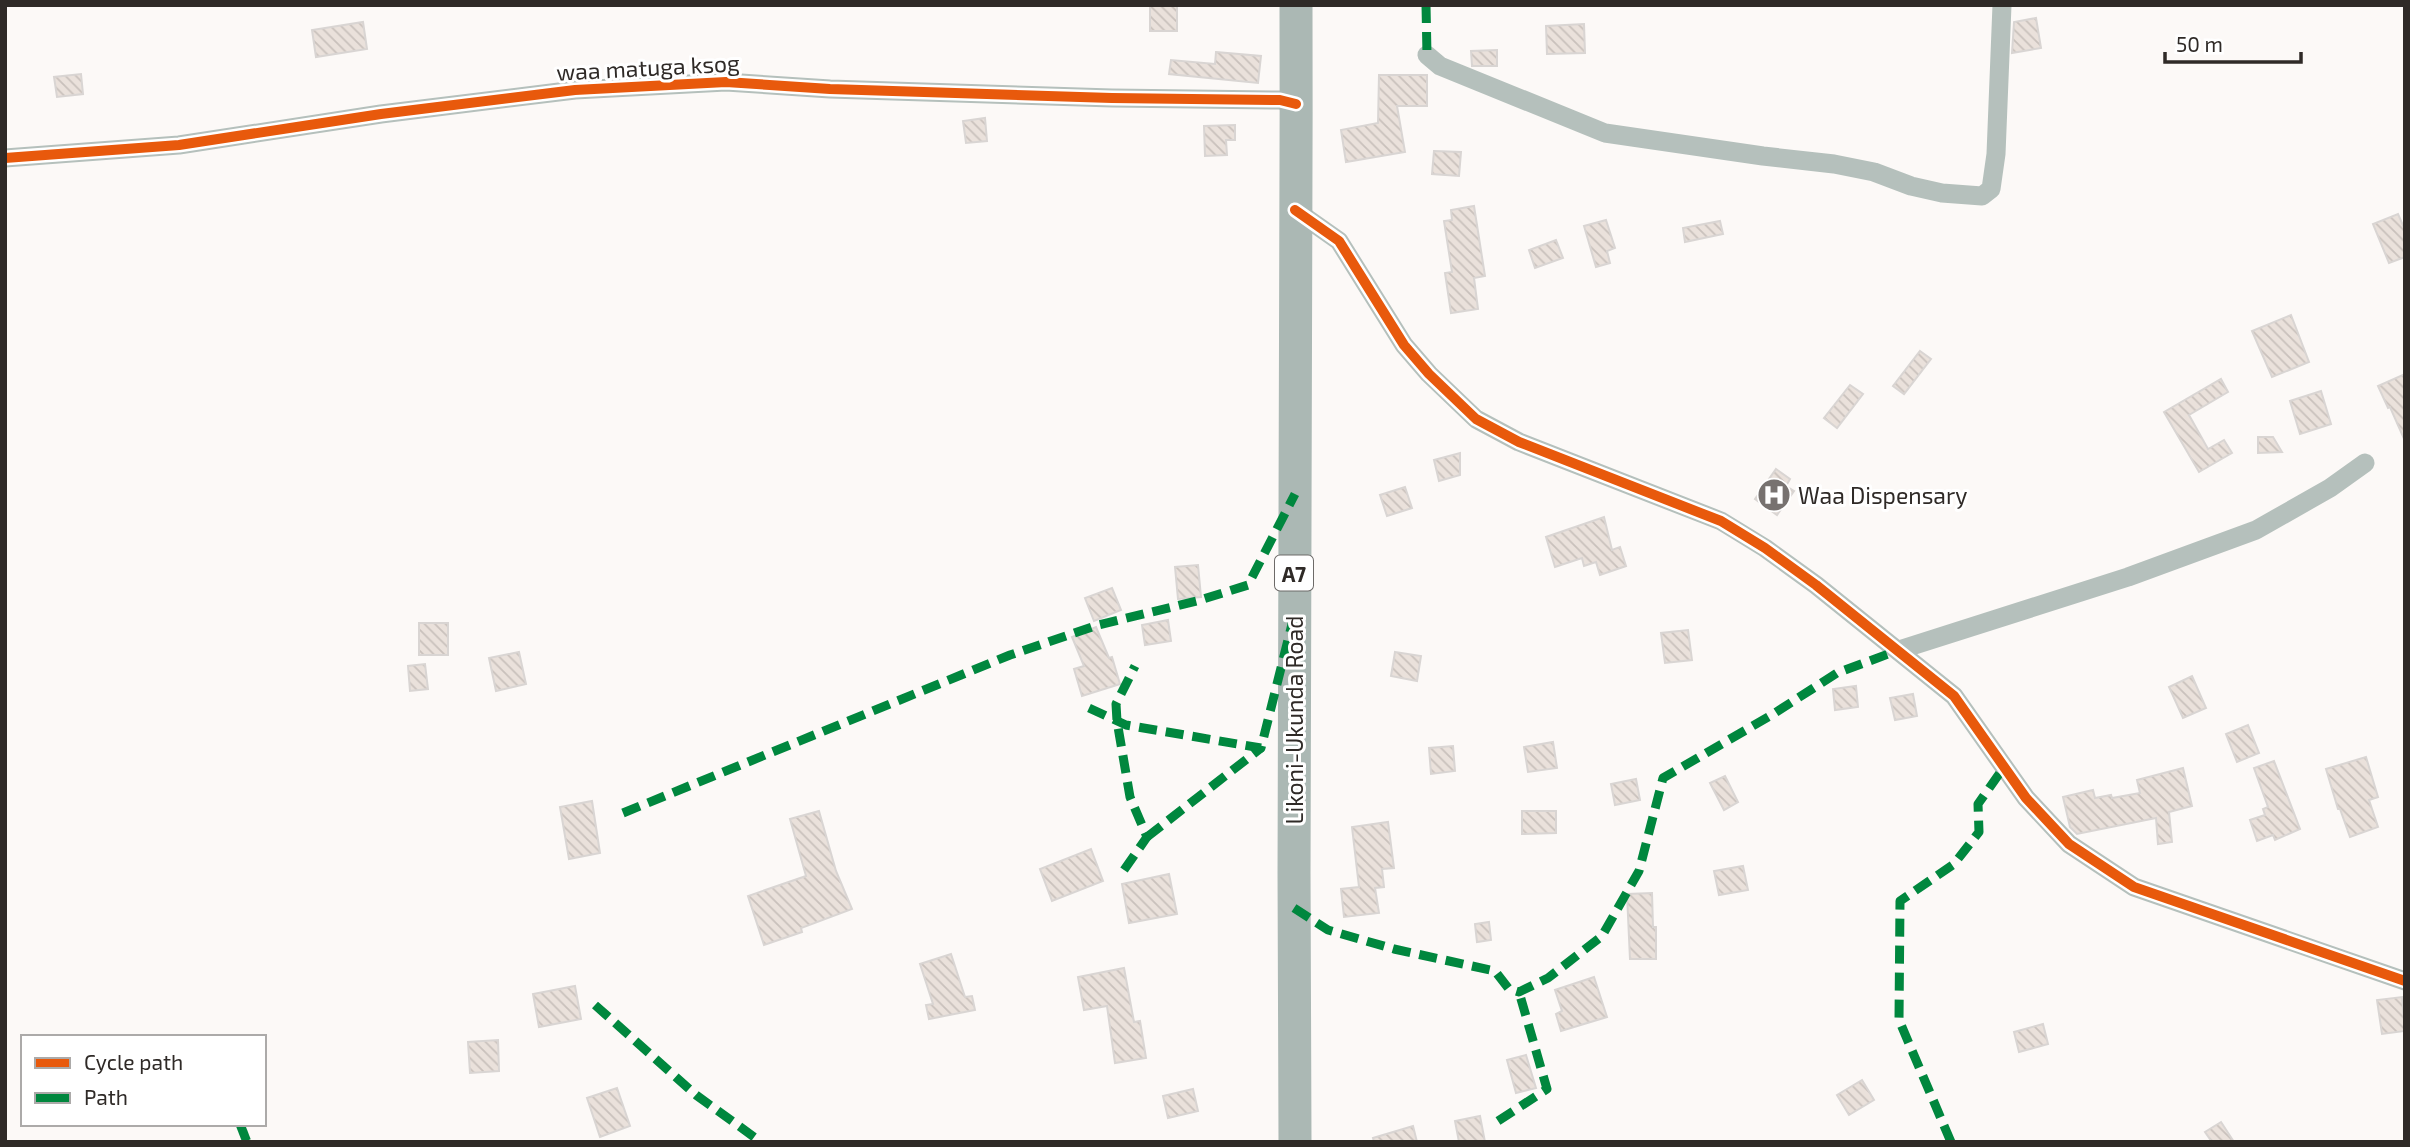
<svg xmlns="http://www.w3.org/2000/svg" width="2410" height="1147" font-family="'Exo 2',sans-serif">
  <defs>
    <pattern id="building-back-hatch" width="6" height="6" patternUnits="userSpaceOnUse" patternTransform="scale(1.75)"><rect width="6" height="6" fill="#eae1db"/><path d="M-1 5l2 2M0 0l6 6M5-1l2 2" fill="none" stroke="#c9c1bc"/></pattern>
  </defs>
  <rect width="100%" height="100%" fill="#fcf9f7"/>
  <g fill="url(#building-back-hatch)" stroke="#d9d5d3" stroke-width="2">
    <rect x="1150" y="5" width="27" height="26"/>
    <polygon points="2036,18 2041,48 2012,53 2014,22"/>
    <polygon points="363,22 367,49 316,57 312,30"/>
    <polygon points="1584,24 1585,53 1547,54 1546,26"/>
    <polygon points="1497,50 1497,66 1472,66 1471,51"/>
    <polygon points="1216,52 1261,56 1258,83 1169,74 1171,60 1215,64"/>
    <polygon points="81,74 83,94 57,97 54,77"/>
    <polygon points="1379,75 1427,75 1427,106 1397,106 1405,152 1346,162 1341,130 1378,123"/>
    <polygon points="985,118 987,141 966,143 963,121"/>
    <polygon points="1235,125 1235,140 1226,140 1227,155 1205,156 1204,126"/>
    <polygon points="1434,151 1461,152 1459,176 1432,174"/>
    <polygon points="1474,206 1485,276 1474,278 1478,309 1451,313 1445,273 1452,272 1444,221 1452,220 1451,210"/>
    <polygon points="2398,214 2405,230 2405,257 2389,263 2373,224"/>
    <polygon points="1606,220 1615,248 1607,251 1610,263 1596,267 1584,226"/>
    <polygon points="1720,221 1723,234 1685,242 1683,228"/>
    <polygon points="1556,240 1563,258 1535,268 1529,250"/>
    <polygon points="2291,315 2309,362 2272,377 2252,331"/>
    <polygon points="1920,351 1931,359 1904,394 1893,386"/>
    <polygon points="2405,374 2405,441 2390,407 2388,408 2378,386"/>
    <polygon points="2221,379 2228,392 2189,415 2208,449 2224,440 2232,453 2199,472 2164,412"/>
    <polygon points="1850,385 1863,394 1837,428 1824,418"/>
    <polygon points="2321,391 2331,424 2300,434 2290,401"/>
    <polygon points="2258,437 2273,437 2282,452 2258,453"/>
    <polygon points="1460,453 1460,475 1439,481 1434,460"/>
    <polygon points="1776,469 1790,479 1786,486 1794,491 1777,515 1755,499"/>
    <polygon points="1405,487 1412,508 1387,516 1380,495"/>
    <polygon points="1604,517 1612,550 1620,547 1626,566 1600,575 1596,562 1584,566 1582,558 1555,567 1546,537"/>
    <polygon points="1198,565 1201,597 1178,599 1175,567"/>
    <polygon points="1112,588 1121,610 1094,621 1085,598"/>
    <polygon points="1168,620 1171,641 1145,645 1142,625"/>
    <rect x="419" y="623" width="29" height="32"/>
    <polygon points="1096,627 1109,658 1112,657 1120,684 1082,696 1074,669 1084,666 1072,637"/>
    <polygon points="1688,630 1692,660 1665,663 1661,633"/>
    <polygon points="519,652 526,684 496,691 489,658"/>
    <polygon points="1395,652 1421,656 1417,681 1391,676"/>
    <polygon points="425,664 428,689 410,691 408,666"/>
    <polygon points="2192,676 2206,708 2183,718 2169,687"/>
    <polygon points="1856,686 1858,707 1835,710 1833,689"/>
    <polygon points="1913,694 1917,716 1895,720 1890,698"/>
    <polygon points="2248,725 2259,753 2237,762 2226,734"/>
    <polygon points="1553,742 1557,768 1528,772 1524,747"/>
    <polygon points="1453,746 1455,771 1431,774 1429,748"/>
    <polygon points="2366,757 2378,797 2369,800 2378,827 2350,837 2340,809 2338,809 2326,769"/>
    <polygon points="2274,761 2300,829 2275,840 2273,835 2257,841 2250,820 2265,815 2263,809 2268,807 2254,768"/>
    <polygon points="2183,768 2192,806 2169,812 2172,842 2158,844 2156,818 2077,834 2070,827 2063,797 2093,790 2095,798 2111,795 2112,798 2140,793 2137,780"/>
    <polygon points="1725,776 1738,802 1724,810 1710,783"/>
    <polygon points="1636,779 1640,800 1615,805 1611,784"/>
    <polygon points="592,801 600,853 569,859 560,807"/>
    <polygon points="819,811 836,871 852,909 801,928 802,932 764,945 748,896 806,876 790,819"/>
    <polygon points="1522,811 1556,811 1556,833 1522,834"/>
    <polygon points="1388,822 1394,868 1382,869 1384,887 1375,888 1379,913 1344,917 1341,889 1359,887 1352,827"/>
    <polygon points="1091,849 1103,881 1052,901 1040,869"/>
    <polygon points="1743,866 1748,890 1719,895 1714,871"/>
    <polygon points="1169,874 1177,914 1129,923 1122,884"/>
    <polygon points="1652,893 1653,927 1656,927 1656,959 1630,959 1627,894"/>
    <polygon points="1489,922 1491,940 1477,942 1475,924"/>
    <polygon points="951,954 965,997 972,996 975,1010 929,1019 926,1005 933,1004 920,964"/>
    <polygon points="1124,968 1134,1022 1140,1021 1146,1058 1115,1063 1107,1006 1084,1010 1078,977"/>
    <polygon points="1594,977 1607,1017 1561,1031 1556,1014 1562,1011 1555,990"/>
    <polygon points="575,986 581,1019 539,1027 533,994"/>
    <polygon points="2402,997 2405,1031 2382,1034 2377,1000"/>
    <polygon points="2043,1024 2048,1044 2019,1052 2014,1032"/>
    <polygon points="498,1040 499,1071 470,1073 468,1042"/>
    <polygon points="1526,1055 1536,1088 1516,1093 1507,1060"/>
    <polygon points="1862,1080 1874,1100 1849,1115 1837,1095"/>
    <polygon points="617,1088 630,1126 600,1137 587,1098"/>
    <polygon points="1193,1089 1198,1111 1168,1118 1163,1096"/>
    <polygon points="1480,1116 1485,1142 1459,1142 1455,1121"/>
    <polygon points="2221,1122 2234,1142 2212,1142 2205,1132"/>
    <polygon points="1413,1126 1417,1142 1374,1142 1373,1138"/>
  </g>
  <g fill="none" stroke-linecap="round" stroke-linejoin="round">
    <g stroke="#b5c0bc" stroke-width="19">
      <polyline points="1427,55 1440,66 1605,133 1763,156 1834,164 1874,172 1911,186 1942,193 1982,196 1991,189 1996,154 2002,5"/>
      <polyline points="5,158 179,145 381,114 575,90 726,82 830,89 1112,98 1280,100 1296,104"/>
      <polyline points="1295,210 1339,241 1404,345 1429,374 1476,419 1519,442 1721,521 1765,548 1816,585 1954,696 2026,798 2069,844 2134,887 2405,981"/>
      <polyline points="1899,650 2128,577 2256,530 2330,488 2365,463"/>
    </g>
    <path stroke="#abb8b4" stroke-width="33" d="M1295,1142C1292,763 1297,384 1296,5"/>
    <g stroke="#00873e" stroke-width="9" stroke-dasharray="18 9" stroke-linecap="butt">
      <polyline points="1426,5 1427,55"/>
      <polyline points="1089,708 1126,725 1261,748 1293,620"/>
      <polyline points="623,813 1010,655 1098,625 1197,601 1248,585 1295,494"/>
      <polyline points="1147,837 1261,748"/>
      <polyline points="1124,870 1147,837 1130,797 1117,721 1116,704 1135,666"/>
      <polyline points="1294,908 1328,930 1394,949 1495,971 1509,989 1519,992 1548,978 1602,936 1639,871 1663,778 1770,716 1837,673 1899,650"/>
      <polyline points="595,1005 696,1095 761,1142"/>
      <polyline points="1498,1121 1547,1089 1519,992"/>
      <polyline points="240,1124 247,1142"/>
      <polyline points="1951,1142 1899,1020 1900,901 1954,864 1979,832 1978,804 2004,767"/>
    </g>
    <defs>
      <g id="cycleway">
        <polyline points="5,158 179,145 381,114 575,90 726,82 830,89 1112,98 1280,100 1296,104"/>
        <polyline points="1295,210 1339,241 1404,345 1429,374 1476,419 1519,442 1721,521 1765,548 1816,585 1954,696 2026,798 2069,844 2134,887 2405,981"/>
      </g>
    </defs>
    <use href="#cycleway" stroke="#fff" stroke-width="15"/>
    <use href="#cycleway" stroke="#e8590c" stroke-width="10"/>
  </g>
  <defs>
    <symbol id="hospital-disc" viewBox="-11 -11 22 22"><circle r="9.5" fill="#777270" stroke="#fff"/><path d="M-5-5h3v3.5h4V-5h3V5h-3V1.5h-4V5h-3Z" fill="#fff"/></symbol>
  </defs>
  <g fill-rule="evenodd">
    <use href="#hospital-disc" x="1755" y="476" width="38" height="38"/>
  </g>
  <g text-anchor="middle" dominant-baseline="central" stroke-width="6" stroke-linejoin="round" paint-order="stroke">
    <rect fill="#fff" stroke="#6d6a68" stroke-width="2" x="1275" y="555.5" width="38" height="35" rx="5"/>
    <g font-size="21" font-weight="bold" fill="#2f2a27">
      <text x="1294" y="573">A7</text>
    </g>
    <g font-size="23" fill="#2f2a27" stroke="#fff">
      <text transform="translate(648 67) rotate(-3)">waa matuga ksog</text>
      <text transform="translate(1294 720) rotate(-90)">Likoni-Ukunda Road</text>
    </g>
    <g font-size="23" fill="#2f2a27" stroke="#fff" text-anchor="start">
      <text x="1798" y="495">Waa Dispensary</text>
    </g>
  </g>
  <rect width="2410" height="1147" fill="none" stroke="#2f2a27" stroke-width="14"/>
  <rect x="21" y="1035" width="245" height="91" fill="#ffffff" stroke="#acaaa9" stroke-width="2"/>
  <rect x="35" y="1058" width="35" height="10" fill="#e8590c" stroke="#acaaa9" stroke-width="2"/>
  <text x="84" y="1070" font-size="21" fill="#2f2a27">Cycle path</text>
  <rect x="35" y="1093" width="35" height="10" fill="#00873e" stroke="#acaaa9" stroke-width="2"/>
  <text x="84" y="1105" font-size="21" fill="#2f2a27">Path</text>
  <path d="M2165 52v10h136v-10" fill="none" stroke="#2f2a27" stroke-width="3.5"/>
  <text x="2176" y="52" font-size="21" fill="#2f2a27" stroke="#ffffff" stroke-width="5" paint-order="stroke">50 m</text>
</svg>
